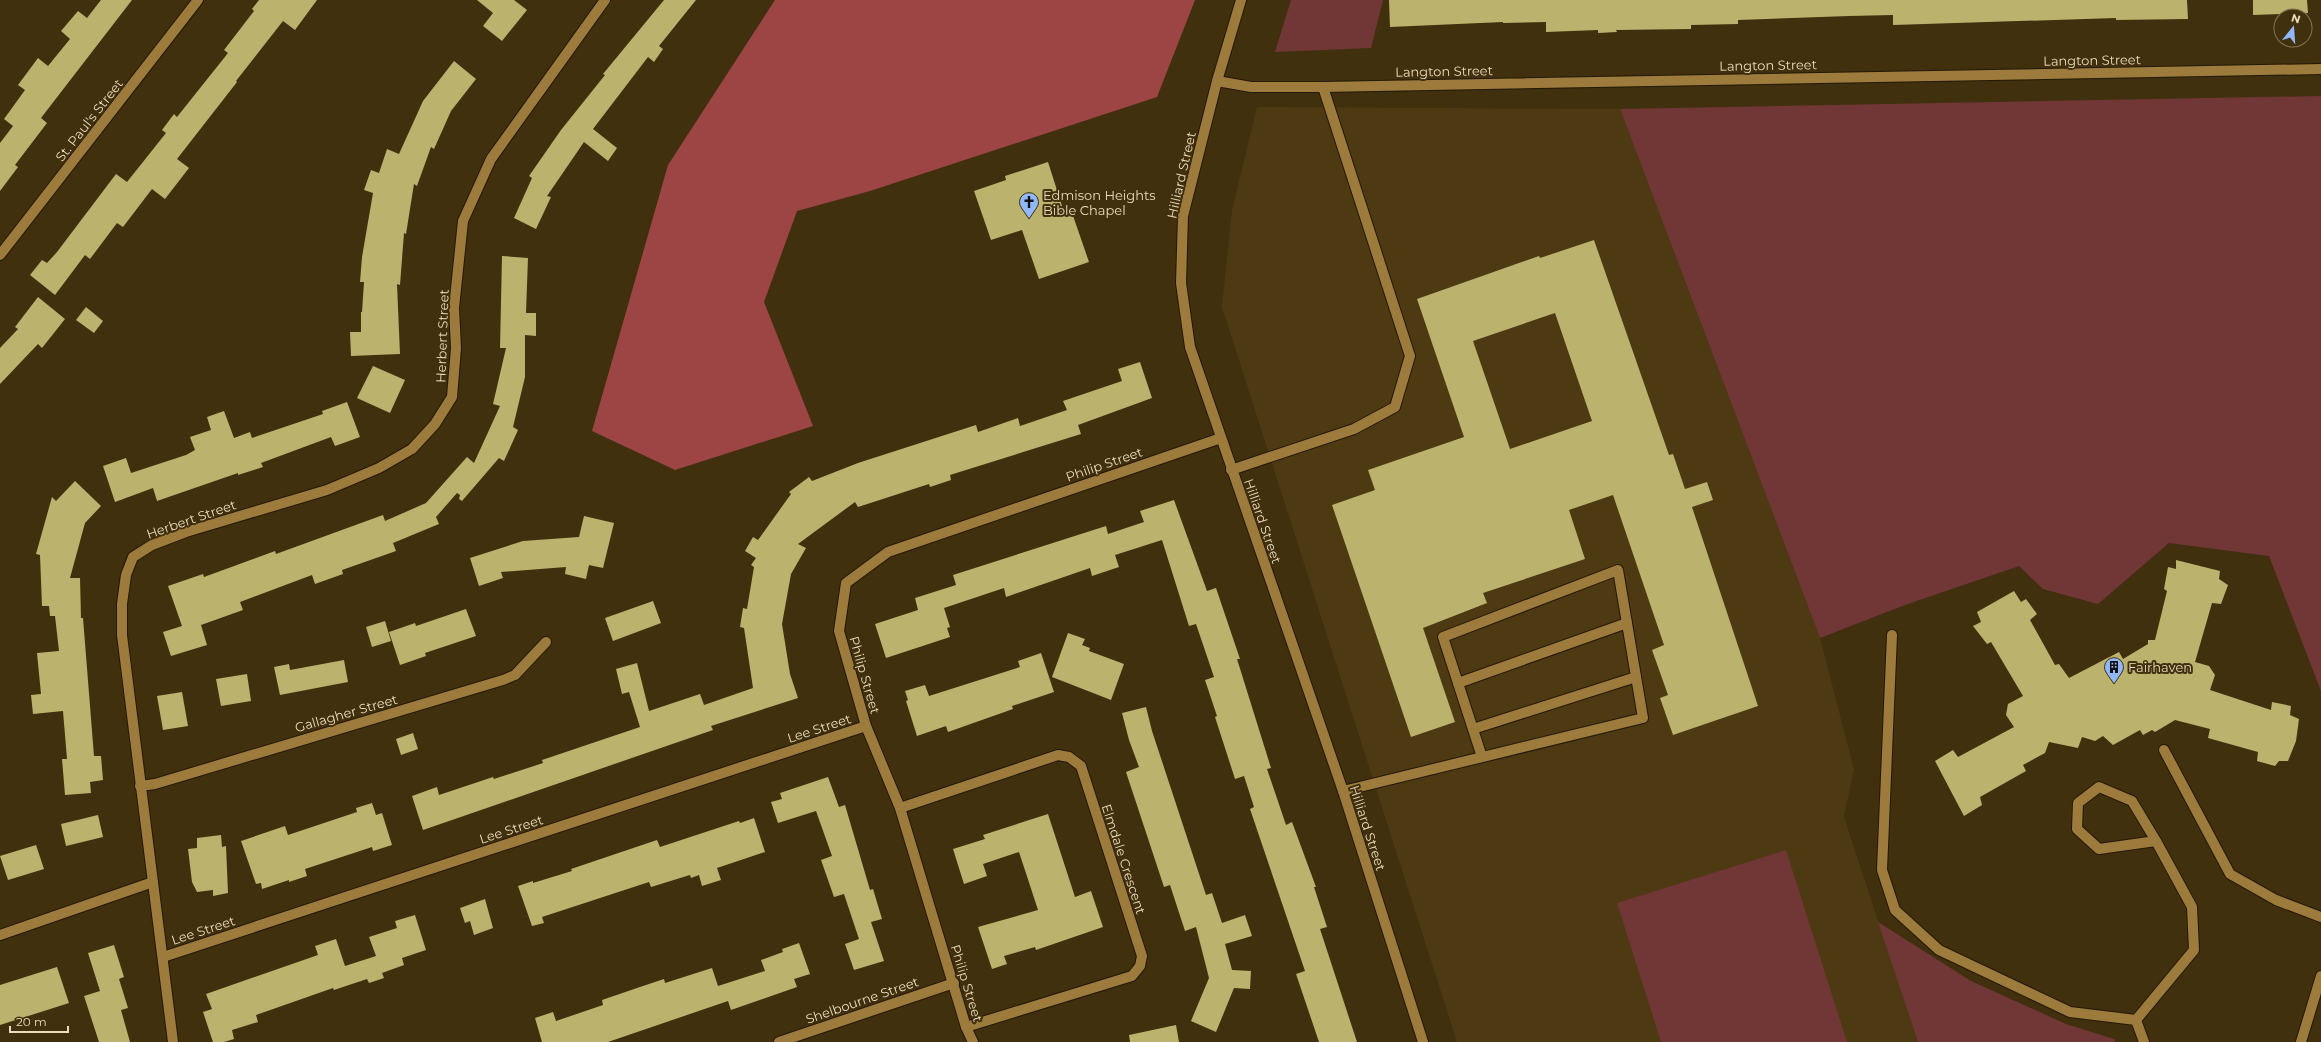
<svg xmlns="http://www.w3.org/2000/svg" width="2321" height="1042" font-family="Montserrat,sans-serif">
  <rect width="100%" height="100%" fill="#41300e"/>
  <polygon fill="#4d3912" points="1257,107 1620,109 1820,638 1854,769 1844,817 1918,1042 1457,1042 1222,307 1232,210"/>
  <g fill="#713636">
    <polygon points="1291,0 1383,0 1371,48 1275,52"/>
    <polygon points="2321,96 2321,691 2269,556 2169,543 2098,604 2043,589 2019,566 1905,605 1820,638 1620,109"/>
    <polygon points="1786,850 1847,1042 1661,1042 1617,903"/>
    <polygon points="1878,922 1971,981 2066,1024 2114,1039 2115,1042 1918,1042"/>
  </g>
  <polygon fill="#9d4445" points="775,0 1195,0 1157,97 870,191 797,211 764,302 813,426 675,470 592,431 668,165"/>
  <g fill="#bbb26d" fill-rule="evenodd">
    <polygon points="101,0 132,0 41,118 47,123 15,165 18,167 0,191 0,143 13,126 4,119 25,90 18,85 38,58 48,66 70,39 61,31 78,11 87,18"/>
    <polygon points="259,0 317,0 295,30 283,21 236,81 237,82 177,159 189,168 165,199 152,189 123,227 117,223 90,259 85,255 55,295 30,275 42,260 47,263 57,252 116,174 127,182 166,133 162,130 174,114 177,117 228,53 224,50 254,11 252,9"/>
    <polygon points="477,0 514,0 527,10 502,41 483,26 493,13"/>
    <polygon points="664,0 696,0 659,46 663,49 654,62 648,57 593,129 617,148 608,161 584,142 547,196 551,197 536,229 514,218 532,178 529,176 561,130 605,75 603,74"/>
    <polygon points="1389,0 2187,0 2188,19 2116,20 2116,18 1893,25 1893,15 1849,16 1738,20 1738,24 1691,25 1691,29 1616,30 1617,32 1598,33 1598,30 1546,32 1546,22 1503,23 1503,22 1390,27"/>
    <polygon points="2253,0 2307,0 2308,13 2253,15"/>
    <polygon points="454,61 476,79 451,111 434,149 431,147 417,186 414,184 406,234 404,233 400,285 397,284 400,354 351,356 350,332 361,332 361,312 362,312 364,282 360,282 362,257 373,193 364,190 371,170 379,173 387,149 399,154 423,101"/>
    <polygon points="1048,162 1063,209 1070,207 1089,262 1039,279 1022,230 991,240 974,191 1006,180 1005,176"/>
    <path d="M1594,240L1669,455L1673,454L1685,489L1707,482L1713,500L1692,507L1758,706L1673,735L1660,698L1668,695L1652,650L1664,645L1613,495L1569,510L1585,559L1483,593L1487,603L1423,628L1455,722L1411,737L1332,505L1375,490L1368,470L1464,437L1417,299L1539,256L1540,258ZM1555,313L1592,421L1510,449L1473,341Z"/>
    <polygon points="502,256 528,258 526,313 536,313 536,336 525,335 525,377 513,427 518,430 504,461 499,458 462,501 459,499 460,495 457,493 436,517 439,524 393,543 396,551 342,570 343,574 315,584 312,575 240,602 243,610 201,625 207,645 171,656 163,632 182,626 168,586 203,574 204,577 275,551 276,554 383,515 385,521 426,503 467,457 474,463 500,406 493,404 506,348 500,348"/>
    <polygon points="38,297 65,319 42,348 38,344 0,384 0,348 18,329 15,327"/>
    <polygon points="86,307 103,321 94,333 76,320"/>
    <polygon points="1140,362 1152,398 1078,425 1081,434 950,475 951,480 930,487 929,484 858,507 855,502 798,544 806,548 791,574 782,624 790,674 798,698 711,726 713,730 423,830 412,796 437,787 439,795 493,777 494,779 543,763 542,760 640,727 629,692 622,694 616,669 637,663 649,711 700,694 704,705 753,688 744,628 740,627 743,608 747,609 754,567 751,565 756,558 745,551 753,537 758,540 791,494 789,492 809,477 812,481 858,463 976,425 978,432 1018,418 1020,426 1067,410 1063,401 1122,381 1118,369"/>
    <polygon points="373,366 405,380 390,413 357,398"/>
    <polygon points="347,402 360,437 335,446 331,437 261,463 263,467 238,475 238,473 157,501 153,488 115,502 103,466 126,458 131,473 186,455 195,450 190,437 211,430 207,417 224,411 234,438 250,432 252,438 323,414 322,411"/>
    <polygon points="75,481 101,506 85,523 70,578 80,578 81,618 83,618 94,756 101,756 103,780 90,782 91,793 65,795 62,759 67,759 63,711 33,714 31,695 41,694 37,653 59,651 55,616 50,616 49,606 42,606 40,555 36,554 52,497 56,501"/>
    <polygon points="1174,500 1207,591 1216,588 1240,659 1237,659 1271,768 1267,769 1286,825 1292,822 1316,887 1314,887 1327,927 1320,929 1357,1042 1319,1042 1296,974 1305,971 1250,809 1254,807 1244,776 1235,779 1215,717 1217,716 1205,680 1214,677 1196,624 1189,626 1162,540 1115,555 1119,567 1092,576 1090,568 1006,597 1004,588 944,608 950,627 947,628 950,637 886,658 875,624 918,610 915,598 956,585 953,575 1106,526 1108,534 1144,522 1140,511"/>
    <polygon points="584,516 614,523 603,568 589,565 586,579 565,574 566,567 501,572 503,578 479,586 470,558 523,541 579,537"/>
    <polygon points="2176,560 2220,571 2219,579 2228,585 2221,604 2212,603 2195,662 2209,666 2215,675 2210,690 2271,710 2272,702 2291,706 2290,715 2299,719 2296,741 2288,761 2279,761 2275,766 2257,761 2258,752 2208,738 2210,729 2175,720 2155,732 2152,730 2143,735 2140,730 2113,745 2103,736 2095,741 2082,737 2078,748 2049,742 2045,753 2023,765 2026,771 1980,797 1982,805 1964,816 1935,761 1953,750 1958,757 2014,727 2006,715 2008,704 2023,696 1991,642 1987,644 1973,626 1981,622 1977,612 2014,591 2021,602 2026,599 2037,614 2030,620 2055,665 2059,664 2069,678 2119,652 2123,659 2148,644 2148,640 2155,640 2167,591 2164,589 2168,567 2176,569"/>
    <polygon points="653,601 661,623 613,641 605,618"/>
    <polygon points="466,609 476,636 425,653 426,656 400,665 389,632 415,623 416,626"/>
    <polygon points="385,621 391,641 372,647 366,627"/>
    <polygon points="1068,633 1085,639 1082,645 1090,648 1089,651 1124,664 1111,700 1052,677"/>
    <polygon points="1041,653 1054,692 1012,706 1013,709 948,732 946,726 917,736 906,701 908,700 905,691 925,685 929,696 1020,667 1018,661"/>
    <polygon points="344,660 348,682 280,695 274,667 289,664 290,670"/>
    <polygon points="247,674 251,701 221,706 216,679"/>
    <polygon points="182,692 188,726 163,730 157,696"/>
    <polygon points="1146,707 1152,731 1206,895 1212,893 1222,923 1245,915 1252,936 1225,944 1232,970 1251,971 1250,989 1234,988 1216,1032 1191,1021 1209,978 1196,927 1185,931 1170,885 1164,887 1126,772 1139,767 1129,740 1122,713"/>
    <polygon points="413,733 418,749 401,755 396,739"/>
    <polygon points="828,777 839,807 845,805 870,890 873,889 882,919 871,922 884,961 854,970 845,944 859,939 844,894 834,897 821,860 832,856 816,811 778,823 771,802 782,799 780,793"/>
    <polygon points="372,803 376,815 382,813 392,845 373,851 372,847 369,848 305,869 307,876 289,882 289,880 262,889 261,883 256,884 241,841 285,826 288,835 357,812 356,808"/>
    <polygon points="1048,814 1075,897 1091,891 1103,927 1036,950 1035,947 1004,956 1007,964 992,969 978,927 1038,910 1019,852 983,864 987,876 964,884 953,849 985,839 983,835"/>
    <polygon points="98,815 103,837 66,846 61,824"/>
    <polygon points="754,818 765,852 717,868 721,880 702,886 699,875 691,878 690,875 651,887 649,882 542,917 544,923 532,926 518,886 533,881 533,883 572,871 571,869 657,840 660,847 739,821 740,823"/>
    <polygon points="221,835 222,847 226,846 228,893 213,896 213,890 197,892 192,882 188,849 197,848 197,838"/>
    <polygon points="36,845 44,869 8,880 0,856"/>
    <polygon points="485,899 493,928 474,935 470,921 465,923 460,908"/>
    <polygon points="415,915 426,950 402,958 404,965 382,973 384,978 369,983 367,979 334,990 333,988 256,1015 258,1022 232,1030 234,1039 224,1042 213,1042 203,1012 212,1009 206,994 318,955 315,946 336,939 345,966 376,956 369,937 397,928 395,921"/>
    <polygon points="799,943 810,974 794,979 797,987 731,1010 728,1001 608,1042 542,1042 535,1018 553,1012 556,1021 603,1005 602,1000 640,987 664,979 665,983 712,968 718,986 765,971 761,960 783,952 782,949"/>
    <polygon points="114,945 124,977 119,979 128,1008 121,1010 130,1042 99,1042 84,996 100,991 88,953"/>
    <polygon points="57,967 69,1003 0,1025 0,985"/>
    <polygon points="1176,1025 1179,1042 1130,1042 1129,1035"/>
  </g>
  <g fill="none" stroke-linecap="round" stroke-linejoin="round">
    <defs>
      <g id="minor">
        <polyline points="1241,0 1217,81 1183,216 1181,283 1190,347 1343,791 1423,1042"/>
        <polyline points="1217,81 1251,87 1323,87 2321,69"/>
        <polyline points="0,255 198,0"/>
        <polyline points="1231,470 1354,429 1395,407 1410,356 1323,87"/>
        <polyline points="1892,635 1882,870 1895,910 1939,950 2070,1012 2136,1020"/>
        <polyline points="1458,683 1627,623"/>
        <polyline points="1473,729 1636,677"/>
        <polyline points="2164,750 2230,874 2276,900 2321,917"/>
        <polyline points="140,786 155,784 503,680 515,675 546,642"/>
        <path d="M1343,791C1443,766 1543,742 1643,718L1618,570L1443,637L1482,757"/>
        <polyline points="900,808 1058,755 1069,757 1081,766 1142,956 1140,966 1132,976 966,1027"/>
        <polyline points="0,935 153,882"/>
        <polyline points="163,957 866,726"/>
        <polyline points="2136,1020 2194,950 2192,907 2156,841 2132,801 2099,787 2078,803 2077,829 2099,849 2156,841"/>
        <polyline points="2136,1020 2144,1042"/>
        <polyline points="173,1042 122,635 122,604 126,575 133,557 152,545 186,532 327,490 379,468 412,449 435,424 452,397 456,348 454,308 463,221 491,159 605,0"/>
        <polyline points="779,1042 954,983"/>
        <polyline points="973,1042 966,1027 900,808 866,726 839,631 846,583 888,552 1221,438"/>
        <polyline points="2301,1042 2321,976"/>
      </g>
    </defs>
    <use href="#minor" stroke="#231906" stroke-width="12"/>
    <use href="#minor" stroke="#9c7b3c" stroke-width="10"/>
  </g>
  <defs>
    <symbol id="church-pin" viewBox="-11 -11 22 30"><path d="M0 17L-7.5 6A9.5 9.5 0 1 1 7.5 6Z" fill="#91b8fd" stroke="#41300e"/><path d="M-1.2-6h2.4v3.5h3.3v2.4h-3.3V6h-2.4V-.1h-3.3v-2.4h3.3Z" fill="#111"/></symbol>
    <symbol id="building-pin" viewBox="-11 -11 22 30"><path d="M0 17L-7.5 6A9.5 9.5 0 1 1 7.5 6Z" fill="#91b8fd" stroke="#41300e"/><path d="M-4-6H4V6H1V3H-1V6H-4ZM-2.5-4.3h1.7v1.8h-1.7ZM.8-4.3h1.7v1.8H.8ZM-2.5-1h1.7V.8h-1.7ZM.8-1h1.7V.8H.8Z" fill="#111"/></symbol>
  </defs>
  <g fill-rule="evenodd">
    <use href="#church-pin" x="1018" y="191" width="22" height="30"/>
    <use href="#building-pin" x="2103" y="656" width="22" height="30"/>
  </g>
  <g text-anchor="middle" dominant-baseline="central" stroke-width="4" stroke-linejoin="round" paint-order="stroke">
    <g font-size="13" fill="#ecdbbc" stroke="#41300e">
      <text transform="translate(2092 60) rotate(-1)">Langton Street</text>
      <text transform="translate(1768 65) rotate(-1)">Langton Street</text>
      <text transform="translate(1444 71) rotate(-1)">Langton Street</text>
      <text transform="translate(89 120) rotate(-52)">St. Paul's Street</text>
      <text transform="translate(1181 175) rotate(-77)">Hilliard Street</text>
      <text transform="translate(442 336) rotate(-88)">Herbert Street</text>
      <text transform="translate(1104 464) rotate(-19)">Philip Street</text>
      <text transform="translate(191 519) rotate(-19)">Herbert Street</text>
      <text transform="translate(1263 521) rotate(71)">Hilliard Street</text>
      <text transform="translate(865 675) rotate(74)">Philip Street</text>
      <text transform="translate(346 713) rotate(-16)">Gallagher Street</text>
      <text transform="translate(819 728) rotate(-18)">Lee Street</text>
      <text transform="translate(1368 828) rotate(72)">Hilliard Street</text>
      <text transform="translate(511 829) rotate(-18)">Lee Street</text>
      <text transform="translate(1124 859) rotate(72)">Elmdale Crescent</text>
      <text transform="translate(203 930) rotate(-18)">Lee Street</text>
      <text transform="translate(967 983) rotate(73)">Philip Street</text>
      <text transform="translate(862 1000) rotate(-19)">Shelbourne Street</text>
    </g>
    <g font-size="13" fill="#ecdbbc" stroke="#41300e" text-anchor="start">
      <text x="1043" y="195">Edmison Heights<tspan x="1043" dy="15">Bible Chapel</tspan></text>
      <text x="2128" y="667">Fairhaven</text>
    </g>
  </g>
  <g transform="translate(2293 28) rotate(17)"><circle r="19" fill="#41300e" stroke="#857454"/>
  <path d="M0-3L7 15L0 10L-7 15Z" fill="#91b8fd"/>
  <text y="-6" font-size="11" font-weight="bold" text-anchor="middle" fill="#ecdbbc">N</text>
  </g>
  <path d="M10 1026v6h58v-6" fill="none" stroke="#ecdbbc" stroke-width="2"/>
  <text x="16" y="1026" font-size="12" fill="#ecdbbc" stroke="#41300e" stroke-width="3" paint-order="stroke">20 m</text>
</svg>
